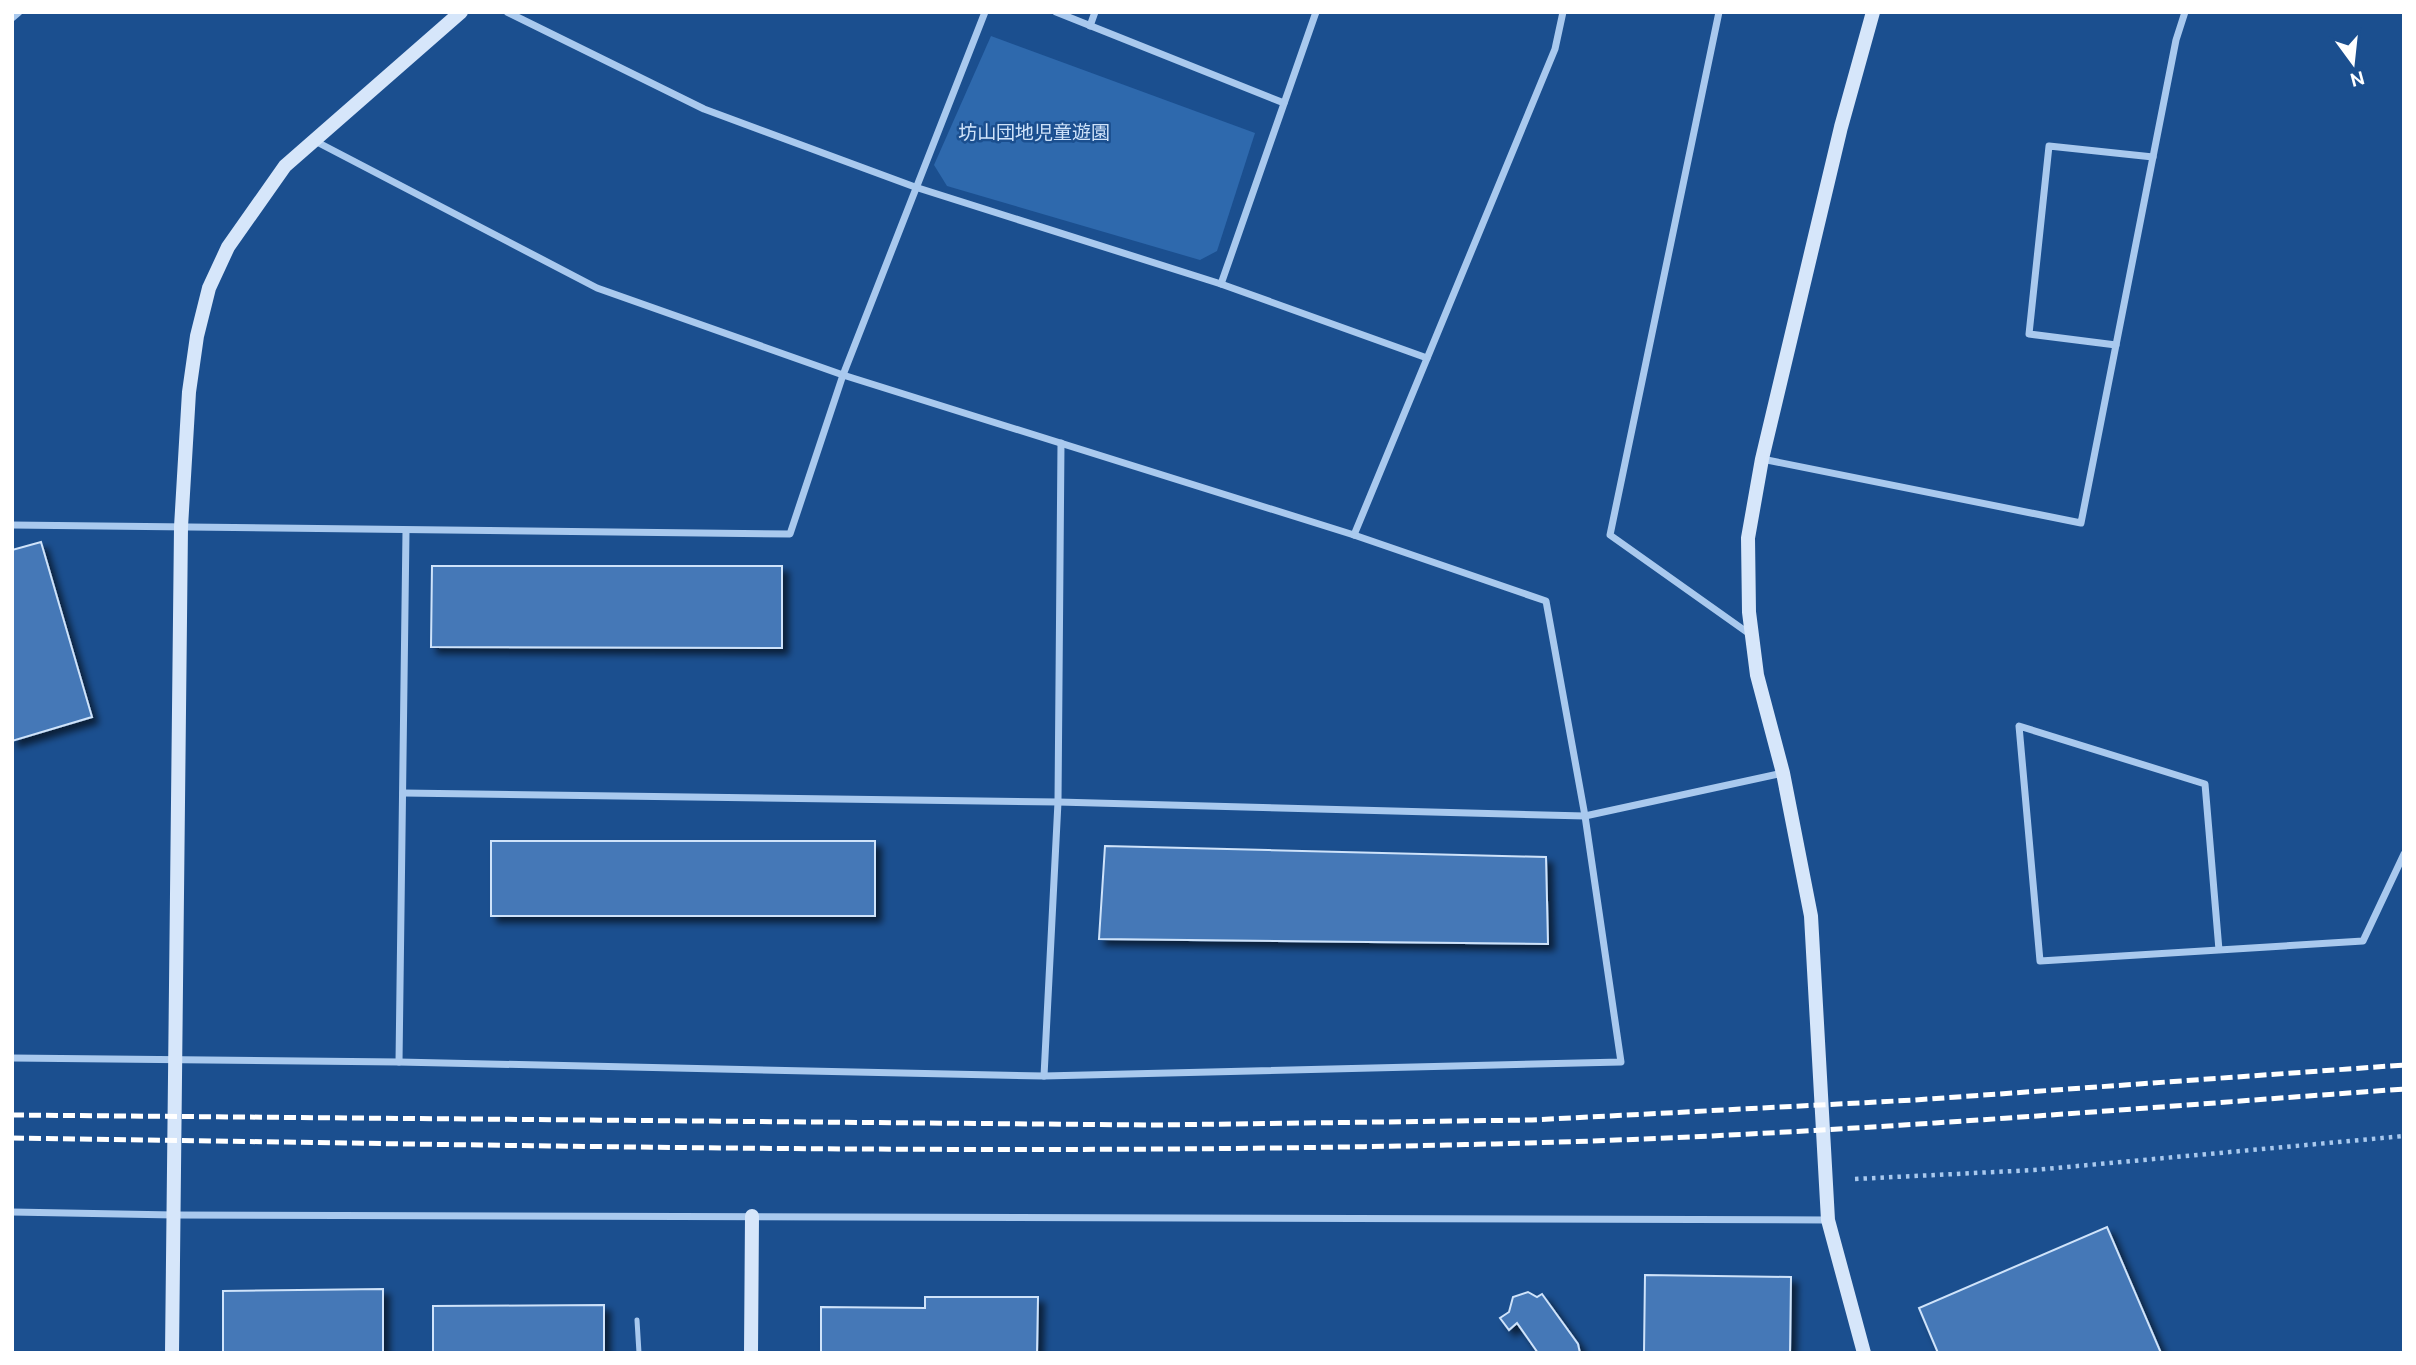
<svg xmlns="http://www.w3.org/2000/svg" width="2416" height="1365" font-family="Ubuntu,'Noto Sans JP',sans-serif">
  <defs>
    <filter id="shadow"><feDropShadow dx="6" dy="6" stdDeviation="3.5" flood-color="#0009"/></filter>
  </defs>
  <rect width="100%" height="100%" fill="#1b4f8f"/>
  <polygon fill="#2e69ad" points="991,36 1255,133 1217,251 1200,260 947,186 934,165"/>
  <g fill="#4478b7" stroke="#cfe3fa" stroke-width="2" filter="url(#shadow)">
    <polygon points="41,542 92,717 12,741 12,550"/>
    <polygon points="432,566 782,566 782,648 431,647"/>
    <rect x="491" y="841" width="384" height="75"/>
    <polygon points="1105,846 1546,857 1548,944 1099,939"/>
    <polygon points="2107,1227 2161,1353 1938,1353 1919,1308"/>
    <polygon points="1645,1275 1791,1277 1790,1353 1644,1353"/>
    <polygon points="383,1289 383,1353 223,1353 223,1291"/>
    <polygon points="1528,1292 1537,1297 1542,1294 1578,1344 1580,1353 1538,1353 1517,1323 1509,1330 1500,1318 1509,1312 1513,1297"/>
    <polygon points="925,1297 1038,1297 1037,1353 821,1353 821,1307 925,1308"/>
    <polygon points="604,1305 604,1353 433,1353 433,1306"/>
  </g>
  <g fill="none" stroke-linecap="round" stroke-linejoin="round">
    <polyline stroke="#a9c9ee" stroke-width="4.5" stroke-dasharray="3.5 5" stroke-linecap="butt" points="1855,1179 2034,1170 2404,1136"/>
    <polyline stroke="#a9c9ee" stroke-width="5" points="637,1320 639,1353"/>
    <g stroke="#a9c9ee" stroke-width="7">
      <polyline points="507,12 704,109 915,187 1221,284 1316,12"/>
      <polyline points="1056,12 1284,103"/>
      <polyline points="1719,12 1610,535 1751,635"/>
      <polyline points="12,18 19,12"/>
      <polyline points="1090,26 1095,12"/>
      <polyline points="1221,284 1427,358"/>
      <polyline points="2116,345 2029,334 2049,146 2153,157"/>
      <polyline points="1762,459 2081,523 2176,40 2185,12"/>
      <polyline points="12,525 790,534 843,375 985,12"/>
      <polyline points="1354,535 1555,49 1563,12"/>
      <polyline points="403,793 1058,802 1585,816 1783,773"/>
      <polyline points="2219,950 2205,784 2019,726 2040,961 2363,941 2404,854"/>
      <polyline points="12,1058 399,1062 1044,1076 1621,1062 1585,816 1546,601 1354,535 843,375 597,288 315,141"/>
      <polyline points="399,1062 406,531"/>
      <polyline points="1044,1076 1058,802 1061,443"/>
      <polyline points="12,1212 174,1215 1828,1220"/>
    </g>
    <g stroke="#d6e6fa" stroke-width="14">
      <polyline points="172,1353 181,527 189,392 197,336 209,288 228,247 285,166 461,12"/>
      <polyline points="751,1353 752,1216"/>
      <polyline points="1864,1353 1828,1220 1811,916 1783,773 1757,675 1749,612 1748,538 1762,459 1841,127 1873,12"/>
    </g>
    <g stroke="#fff" stroke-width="5" stroke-dasharray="12 5" stroke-linecap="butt">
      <polyline points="12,1115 1154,1125 1532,1120 1915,1100 2404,1065"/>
      <path d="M12,1138C517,1145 1023,1157 1528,1143C1820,1135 2112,1110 2404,1089"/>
    </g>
  </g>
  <g text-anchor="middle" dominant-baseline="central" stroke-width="5" stroke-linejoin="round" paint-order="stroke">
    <g font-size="19" fill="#cfe3fa" stroke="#1b4f8f">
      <text x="1034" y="132">坊山団地児童遊園</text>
    </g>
  </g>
  <rect width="2416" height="1365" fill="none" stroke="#ffffff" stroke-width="28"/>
  <g transform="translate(2353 63) rotate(165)" stroke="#1b4f8f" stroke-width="5" paint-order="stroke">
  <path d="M0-5L12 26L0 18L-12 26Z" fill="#ffffff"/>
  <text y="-10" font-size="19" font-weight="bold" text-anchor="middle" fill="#ffffff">N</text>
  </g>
</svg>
